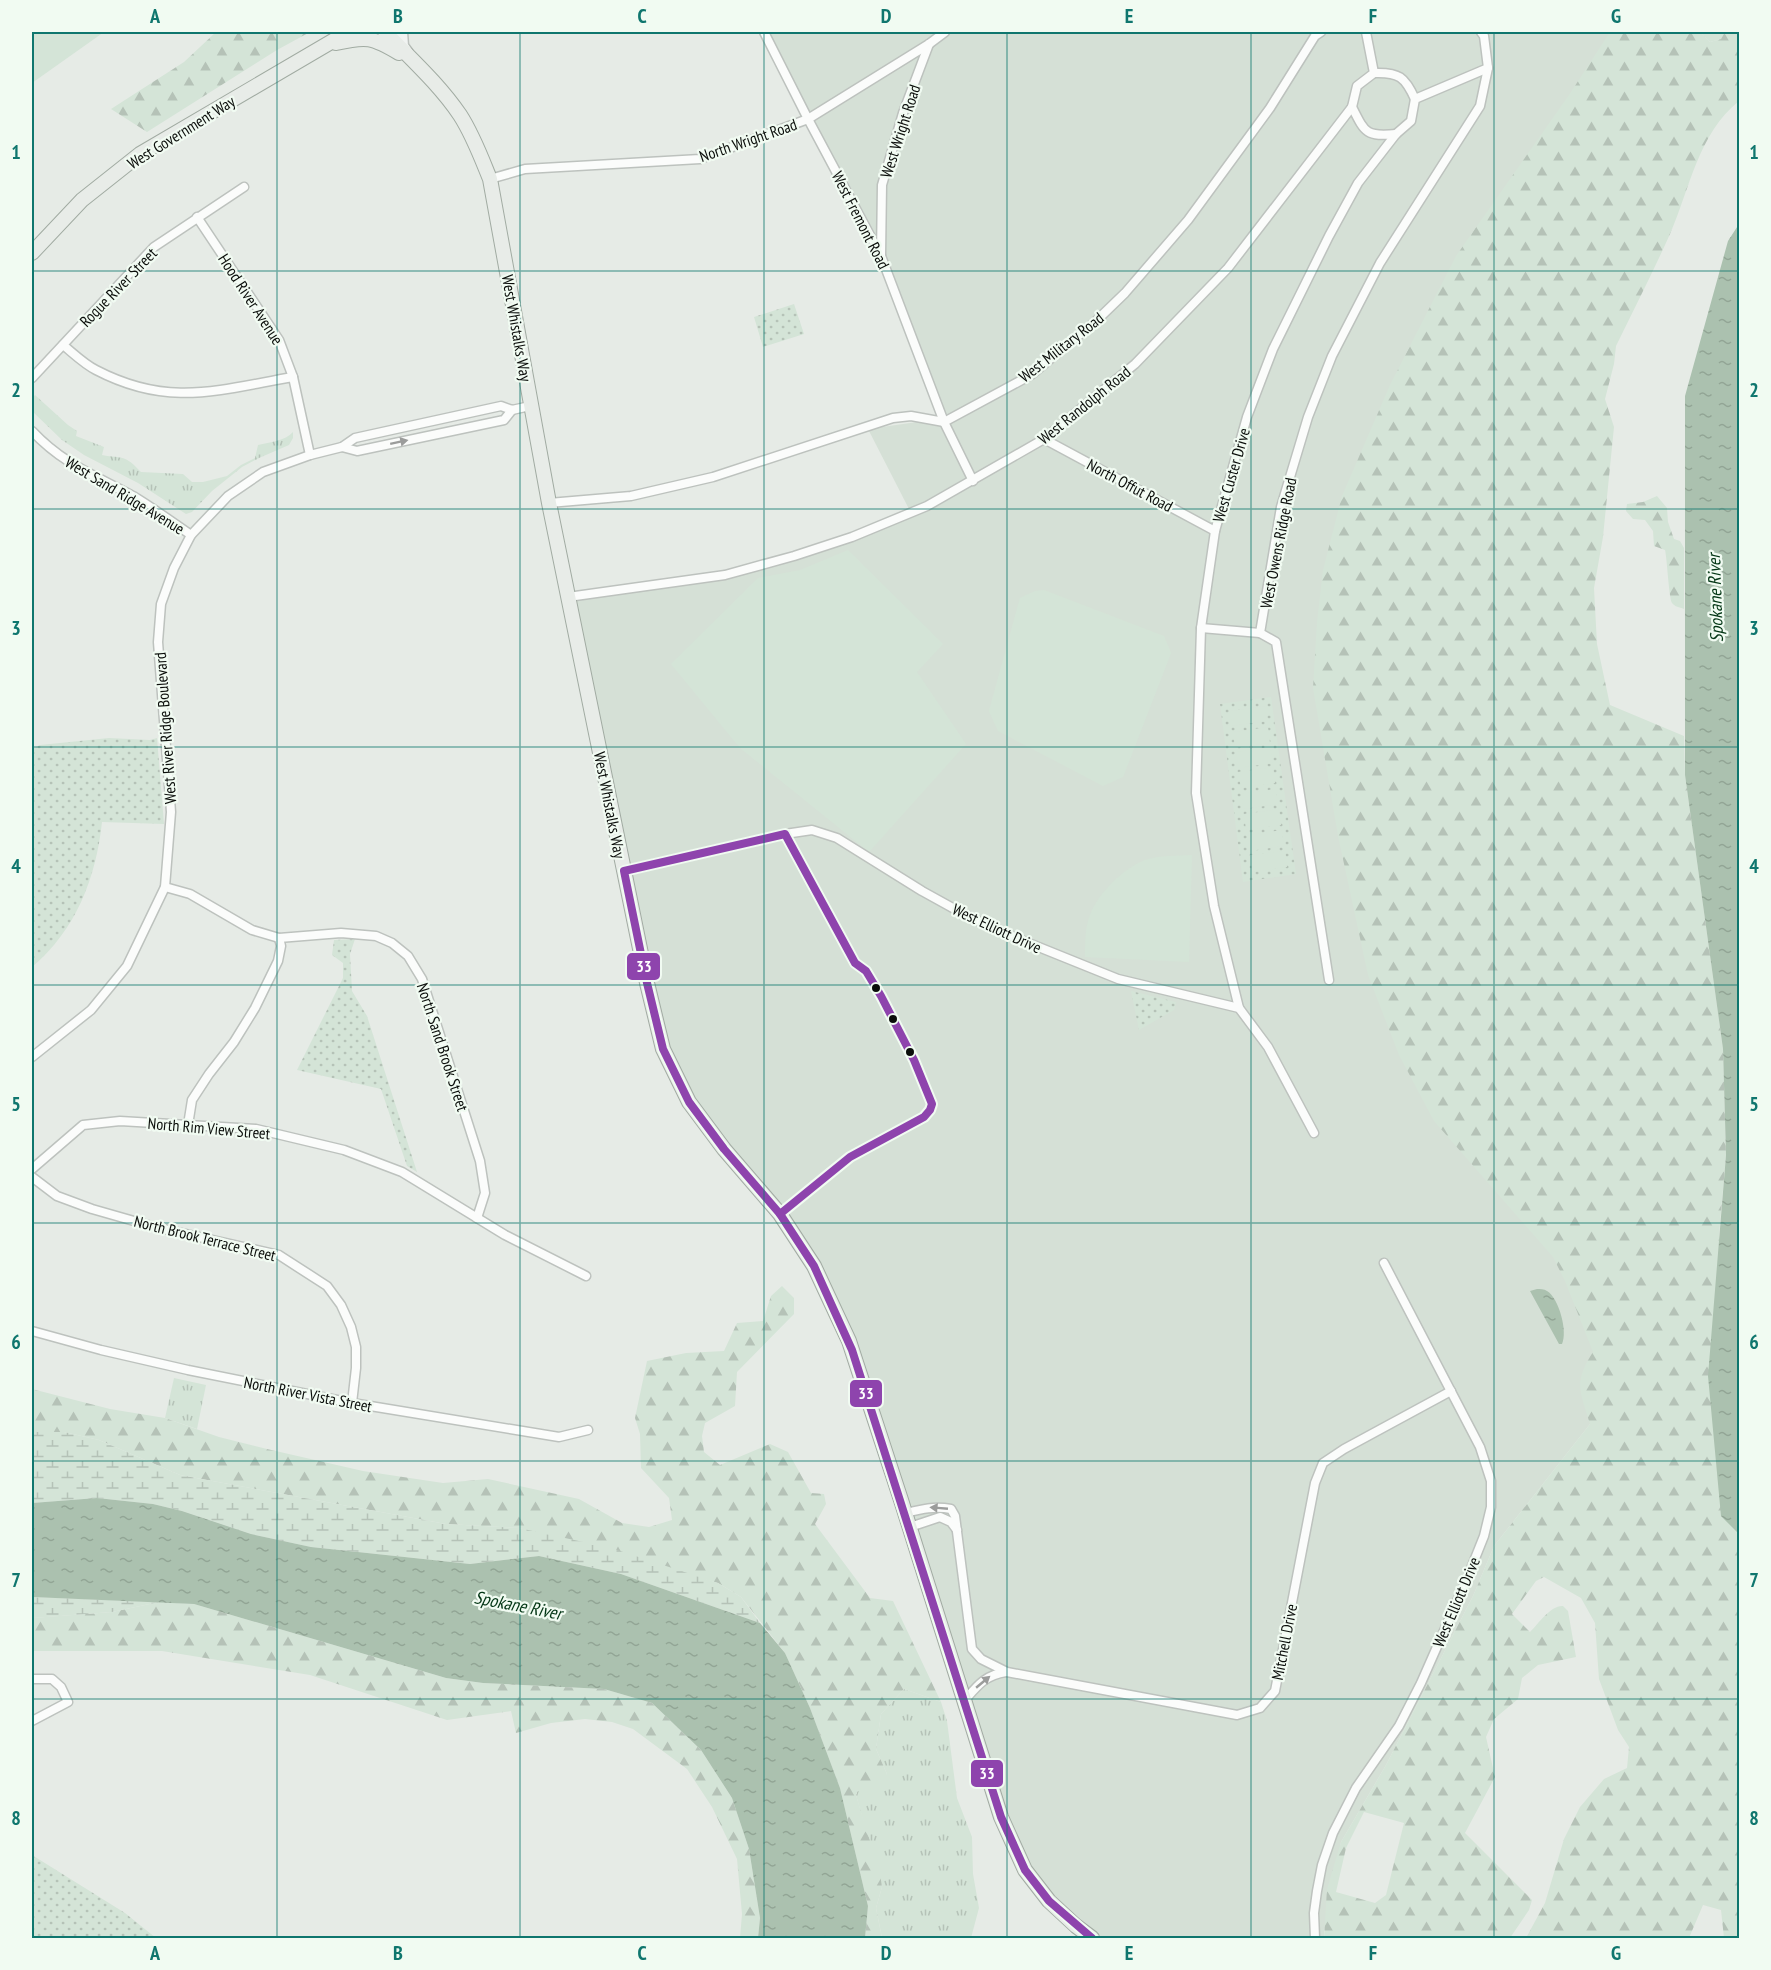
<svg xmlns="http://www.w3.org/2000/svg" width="1771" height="1970" font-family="'PT Sans Narrow',sans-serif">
  <defs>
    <pattern id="grass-tufts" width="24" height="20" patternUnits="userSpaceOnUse" patternTransform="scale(1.5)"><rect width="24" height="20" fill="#d4e4d7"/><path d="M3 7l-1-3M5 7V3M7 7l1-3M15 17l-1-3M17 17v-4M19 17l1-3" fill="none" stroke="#b5c2b7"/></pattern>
    <pattern id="forest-firs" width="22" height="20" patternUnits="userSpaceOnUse" patternTransform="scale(1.5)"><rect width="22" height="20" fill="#d4e4d7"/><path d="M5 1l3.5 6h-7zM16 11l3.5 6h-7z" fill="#b5c2b7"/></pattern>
    <pattern id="wetland-marsh" width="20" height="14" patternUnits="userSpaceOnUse" patternTransform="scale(1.5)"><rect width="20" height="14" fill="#d4e4d7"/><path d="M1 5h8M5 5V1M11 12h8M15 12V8" fill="none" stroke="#b5c2b7"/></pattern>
    <pattern id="park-dots" width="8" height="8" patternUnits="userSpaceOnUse" patternTransform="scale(1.5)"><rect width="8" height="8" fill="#d4e4d7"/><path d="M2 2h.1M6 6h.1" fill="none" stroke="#b5c2b7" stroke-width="1.8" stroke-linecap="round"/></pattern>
    <pattern id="water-ripples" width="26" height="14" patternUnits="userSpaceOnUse" patternTransform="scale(1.5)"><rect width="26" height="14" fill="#abc1af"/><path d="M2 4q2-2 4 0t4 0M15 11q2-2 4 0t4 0" fill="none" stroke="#92a595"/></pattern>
  </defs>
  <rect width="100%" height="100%" fill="#e6ebe6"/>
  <polygon fill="#d5e0d6" points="769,32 1618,32 1539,172 1599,1304 1590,1424 1494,1546 1473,1596 1386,1765 1341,1842 1324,1931 1324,1938 1092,1938 1025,1870 901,1500 814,1266 724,1149 663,1049 568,597 725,575 852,537 909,509 868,429 945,418 886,263 808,116"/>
  <g fill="url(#grass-tufts)">
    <polygon points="1703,32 1725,32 1721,39 1710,42 1702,34"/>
    <path d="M35,395L68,425L77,431L76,436L104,447L102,455C124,459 124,454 141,472L183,474L192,482H203L227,476L241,465L255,458L258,445C270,442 285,441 293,432V438L289,445L259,458L242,467L212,491L192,512L186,514L138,483L84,455L62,440L32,411V399Z"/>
    <polygon points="174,1378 206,1385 197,1429 165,1418"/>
    <polygon points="904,1689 941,1702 947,1721 957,1798 972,1837 973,1874 979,1908 971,1938 882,1938 876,1908 882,1887 856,1795 858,1790 887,1774 876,1749 881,1714"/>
  </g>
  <g fill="url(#forest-firs)" fill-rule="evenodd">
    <polygon points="216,32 310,32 277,50 147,132 111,109 184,62"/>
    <path d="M1610,32H1703L1702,34L1710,42L1721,39L1725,32H1739V101C1698,134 1690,188 1670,234C1653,272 1634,309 1616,346L1614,364L1605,399L1614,427L1603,537L1594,588L1597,644L1610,705L1684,736L1685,775L1723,1049L1726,1155L1719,1236L1740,1475L1739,1938H1724L1721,1910L1703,1905L1689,1938H1526L1545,1903L1564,1839L1580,1807L1604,1779L1627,1768L1629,1747L1618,1730L1599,1679L1595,1623L1581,1598L1544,1577L1536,1581L1512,1614L1530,1632C1539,1623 1551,1605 1563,1606L1568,1611L1576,1657L1538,1665L1522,1678L1518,1699L1494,1719L1486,1737L1495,1777L1465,1833L1532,1900L1529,1910L1510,1938H1324L1327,1889L1341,1842L1386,1765L1473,1596L1494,1546L1590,1424C1580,1391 1573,1383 1593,1352L1565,1281L1553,1257L1434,1121L1399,1055L1368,975L1338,836L1313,688L1317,622L1323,570L1342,496L1390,385L1456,256L1569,95ZM1364,1812L1404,1823L1386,1895L1375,1903L1336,1892L1346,1848Z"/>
    <path d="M1657,496L1667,508L1668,522L1674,539L1680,541L1684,548V609C1679,607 1675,607 1672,603C1669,599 1667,558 1665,550L1654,546L1653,531L1645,520L1633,519L1626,511L1627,504L1643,502Z"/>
    <polygon points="782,1286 794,1298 794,1314 737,1372 735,1406 705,1423 702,1436 704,1452 720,1465 770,1444 788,1452 811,1493 824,1494 826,1504 815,1524 870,1598 893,1601 941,1702 904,1689 881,1714 876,1749 887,1774 880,1786 870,1792 858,1790 856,1795 880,1874 882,1887 876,1908 882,1938 865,1938 868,1906 840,1788 810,1708 785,1653 741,1597 718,1583 519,1528 446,1524 180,1475 99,1440 64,1432 32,1432 32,1389 110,1409 165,1418 219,1437 267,1449 363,1471 443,1483 488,1479 579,1499 622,1523 649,1527 672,1520 669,1498 641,1468 640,1434 635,1418 647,1361 686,1353 724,1351 737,1323 763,1321 771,1296"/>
    <polygon points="159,1602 194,1604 446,1678 483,1683 604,1689 652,1703 701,1750 732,1798 749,1849 760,1918 758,1938 740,1938 742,1914 737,1859 712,1807 687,1769 633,1729 612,1722 585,1719 551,1723 516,1733 511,1711 447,1720 310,1675 162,1651 32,1651 32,1618 112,1612"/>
  </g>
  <g fill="url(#wetland-marsh)">
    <polygon points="32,1432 64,1432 99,1440 180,1475 446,1524 519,1528 611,1548 718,1583 741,1597 760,1623 621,1574 539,1556 470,1564 311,1547 251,1534 182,1511 153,1504 97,1498 32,1503"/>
    <polygon points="32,1597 159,1602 112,1612 33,1618"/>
  </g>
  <g fill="url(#park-dots)">
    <polygon points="794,304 804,334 763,347 754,317"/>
    <polygon points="1271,697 1296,874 1243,882 1220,704"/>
    <path d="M109,738L150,740L157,738L164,824L102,822C96,878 76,930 32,967V749L40,745Z"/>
    <polygon points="355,939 350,954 352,991 367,1016 417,1172 407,1166 381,1089 297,1070 343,978 343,963 332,955 334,940"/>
    <polygon points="1131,991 1176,1002 1174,1010 1139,1030"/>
    <polygon points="32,1855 125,1913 156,1938 32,1938"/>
  </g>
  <g fill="#d4e4d7">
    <polygon points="32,32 104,32 32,83"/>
    <polygon points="848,550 943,644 917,672 966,744 869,852 740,748 671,664 758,578 800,570"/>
    <polygon points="1044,590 1164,636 1171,653 1123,777 1103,786 998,731 989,711 1020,598 1035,591"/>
    <polygon points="1265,706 1267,721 1232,726 1230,711"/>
    <polygon points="1268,727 1270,743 1235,748 1233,732"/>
    <polygon points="1270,747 1273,763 1238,768 1236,752"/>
    <polygon points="1273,767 1275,783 1241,788 1238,772"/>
    <polygon points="1276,789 1278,804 1244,809 1241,794"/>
    <polygon points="1279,809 1281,825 1246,830 1244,814"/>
    <polygon points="1282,830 1284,846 1250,851 1247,835"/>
    <polygon points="1285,851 1287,867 1252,872 1250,855"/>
    <path d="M1192,855L1189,962L1085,957C1085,944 1085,927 1090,915C1098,893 1124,868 1145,860C1160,855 1177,856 1192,855Z"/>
  </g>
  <g fill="url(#water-ripples)">
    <polygon points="1739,224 1739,1534 1721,1516 1708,1376 1726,1155 1723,1049 1685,775 1685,396 1728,241"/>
    <path d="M1537,1289C1540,1289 1544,1289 1547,1291C1559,1298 1568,1332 1562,1344H1559L1530,1291Z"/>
    <polygon points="97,1498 153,1504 182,1511 251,1534 311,1547 470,1564 539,1556 621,1574 760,1623 785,1653 810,1708 840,1788 868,1906 865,1938 758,1938 760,1918 749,1849 732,1798 701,1750 652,1703 604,1689 483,1683 446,1678 194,1604 32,1597 32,1503"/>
  </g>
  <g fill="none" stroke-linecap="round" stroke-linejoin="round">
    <defs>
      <g id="minor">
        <polyline points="764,32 808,119 881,256 944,422 973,481"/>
        <path d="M1374,73C1399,72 1405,77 1415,99"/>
        <path d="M1352,107C1365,133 1366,137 1396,134"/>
        <polyline points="490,179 525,169 700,159 808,119 929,44 945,32"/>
        <polyline points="197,217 279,340 293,377 310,455"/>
        <polyline points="881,255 882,185 903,113 929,44"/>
        <path d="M63,345C73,353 84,364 96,370C169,408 218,390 293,377"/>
        <polyline points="32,378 154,247 244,187"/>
        <path d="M32,431C63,464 94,475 133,496C153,508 172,522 191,535"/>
        <polyline points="1044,439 1215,531"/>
        <polyline points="342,447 357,451 504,420 512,410"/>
        <polyline points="549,503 631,496 713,477 893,418 911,416 944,422 1031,375 1096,321 1125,293 1188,220 1270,108 1315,36 1321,32"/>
        <polyline points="568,597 725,575 794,556 852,537 927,506 1044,439 1135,364 1228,268 1352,107 1357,86 1374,73 1366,32"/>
        <polyline points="1201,628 1260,633"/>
        <polyline points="624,871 785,834 812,830 837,838 922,891 960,912 999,931 1118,979 1239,1008 1268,1047 1314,1133"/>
        <polyline points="165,887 190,894 252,930 279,938 341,933 376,936 392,943 408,956 422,979 480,1161 485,1193 477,1218"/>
        <polyline points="1329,980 1276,642 1260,633 1281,507 1308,417 1332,356 1380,263 1480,106 1488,68"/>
        <polyline points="1239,1008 1214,906 1196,793 1201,628 1215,531 1247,417 1273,349 1329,236 1358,183 1396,134 1411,121 1415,99 1488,68 1484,36 1481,32"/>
        <polyline points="32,1057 91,1010 127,966 165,887 171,812 158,642 161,604 174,568 191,535 228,496 263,472 310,455 342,447 355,438 501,406 512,410 530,406"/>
        <polyline points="188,1125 192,1100 209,1074 234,1042 255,1008 278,961 281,946 279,938"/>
        <polyline points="32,1169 83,1125 120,1121 256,1129 344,1150 402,1172 505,1235 586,1276"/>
        <polyline points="32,1177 57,1196 92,1209 155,1227 279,1255 327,1286 341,1305 351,1327 356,1347 356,1368 352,1403"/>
        <polyline points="32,1331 101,1350 188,1370 352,1403 559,1437 588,1430"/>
        <path d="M906,1513C922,1509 934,1506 951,1509L955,1516L972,1649L981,1659L1007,1672L1237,1715L1260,1708L1275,1691L1315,1483L1323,1463L1344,1449L1451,1391"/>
        <polyline points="910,1527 940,1517 951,1522 957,1530"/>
        <polyline points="32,1679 52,1679 61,1687 68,1702 32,1721"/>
        <path d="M964,1701C977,1686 985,1675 1006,1672"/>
        <polyline points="1315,1938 1314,1913 1317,1891 1322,1865 1333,1833 1356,1788 1399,1726 1421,1683 1466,1581 1484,1536 1491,1507 1491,1481 1480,1447 1384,1263"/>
      </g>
      <polyline id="secondary" points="401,32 402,46 407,53"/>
      <g id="primary">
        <path d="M385,32C411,59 439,84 460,115C473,135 481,157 490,179L549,503L647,983L663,1049L689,1102L724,1149L780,1214L814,1266L849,1341L901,1500L1001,1817L1025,1870L1049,1901L1076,1926L1092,1938"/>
        <path d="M336,43C367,36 372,37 399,53"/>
        <polyline points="32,253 82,200 140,154 348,32"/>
      </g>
    </defs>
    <use href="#minor" stroke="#bdc2be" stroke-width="11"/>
    <use href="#secondary" stroke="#bdc2be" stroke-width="15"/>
    <use href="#primary" stroke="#a1aba2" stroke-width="16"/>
    <use href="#minor" stroke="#fbfcfb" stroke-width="8"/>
    <use href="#secondary" stroke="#f1f4f2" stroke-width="12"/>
    <use href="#primary" stroke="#e8ece8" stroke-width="14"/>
    <defs>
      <g id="bus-1">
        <polygon points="785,834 855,963 866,971 881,996 914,1060 932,1104 930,1110 924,1117 850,1157 780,1214 724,1149 689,1102 663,1049 647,983 624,871"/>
        <polyline points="780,1214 814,1266 852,1350 1001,1817 1025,1870 1049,1901 1092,1938"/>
      </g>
    </defs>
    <use href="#bus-1" stroke="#f1fbf2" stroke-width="12"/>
    <use href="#bus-1" stroke="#8e44ad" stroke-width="8"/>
  </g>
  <defs><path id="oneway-solid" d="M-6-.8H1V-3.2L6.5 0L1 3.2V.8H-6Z" transform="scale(1.5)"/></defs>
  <g fill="#9b9c9b">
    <use href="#oneway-solid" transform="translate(399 442) rotate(-12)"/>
    <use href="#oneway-solid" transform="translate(939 1508) rotate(-175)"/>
    <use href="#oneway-solid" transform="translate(983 1682) rotate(-40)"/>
  </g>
  <path fill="none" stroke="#0f766e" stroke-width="1.5" stroke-opacity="0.55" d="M277,32V1938M520,32V1938M764,32V1938M1007,32V1938M1251,32V1938M1494,32V1938M32,271H1740M32,509H1740M32,747H1740M32,985H1740M32,1223H1740M32,1461H1740M32,1699H1740"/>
  <g fill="#0a0d0a" stroke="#f1fbf2" stroke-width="2">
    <circle cx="876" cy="988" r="5"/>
    <circle cx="893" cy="1019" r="5"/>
    <circle cx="910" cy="1052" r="5"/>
  </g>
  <g text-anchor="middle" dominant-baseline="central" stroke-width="4.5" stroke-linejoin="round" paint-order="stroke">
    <g font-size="16" fill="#0a0d0a" stroke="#f1fbf2">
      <text transform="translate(900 131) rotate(-72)">West Wright Road</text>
      <text transform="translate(181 132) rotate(-32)">West Government Way</text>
      <text transform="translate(748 140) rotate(-19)">North Wright Road</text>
      <text transform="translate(861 220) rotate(63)">West Fremont Road</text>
      <text transform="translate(118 287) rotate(-46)">Rogue River Street</text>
      <text transform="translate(251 299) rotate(57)">Hood River Avenue</text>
      <text transform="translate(517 328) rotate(80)">West Whistalks Way</text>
      <text transform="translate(1061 347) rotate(-38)">West Military Road</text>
      <text transform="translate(1084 405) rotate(-39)">West Randolph Road</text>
      <text transform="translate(1231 475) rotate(-74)">West Custer Drive</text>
      <text transform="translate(1130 485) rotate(28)">North Offut Road</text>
      <text transform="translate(125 495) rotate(31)">West Sand Ridge Avenue</text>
      <text transform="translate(1278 543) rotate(-79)">West Owens Ridge Road</text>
      <text transform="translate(165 728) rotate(-94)">West River Ridge Boulevard</text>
      <text transform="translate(610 805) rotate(79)">West Whistalks Way</text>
      <text transform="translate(997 928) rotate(25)">West Elliott Drive</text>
      <text transform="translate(443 1047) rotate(72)">North Sand Brook Street</text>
      <text transform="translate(209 1128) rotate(5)">North Rim View Street</text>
      <text transform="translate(205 1238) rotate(14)">North Brook Terrace Street</text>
      <text transform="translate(308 1394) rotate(11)">North River Vista Street</text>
      <text transform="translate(1456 1602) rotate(-67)">West Elliott Drive</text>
      <text transform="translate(1284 1642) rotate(-79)">Mitchell Drive</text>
    </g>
    <g font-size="18" font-style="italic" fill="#033615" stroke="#f1fbf2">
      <text transform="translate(1715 598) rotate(-92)">Spokane River</text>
      <text transform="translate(518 1605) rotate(11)">Spokane River</text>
    </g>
  </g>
  <g stroke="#f1fbf2" stroke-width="2">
    <rect x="626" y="952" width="35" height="29" rx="6" fill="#8e44ad"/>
    <rect x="849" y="1379" width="34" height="29" rx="6" fill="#8e44ad"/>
    <rect x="970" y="1759" width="34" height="29" rx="6" fill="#8e44ad"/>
  </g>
  <g font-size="16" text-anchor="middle" font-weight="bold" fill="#fff">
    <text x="644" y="972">33</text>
    <text x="866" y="1399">33</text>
    <text x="987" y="1779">33</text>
  </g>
  <rect width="1771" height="1970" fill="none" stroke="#f1fbf2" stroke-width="66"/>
  <rect x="33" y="33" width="1705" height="1904" fill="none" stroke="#0f766e" stroke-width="2"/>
  <g font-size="20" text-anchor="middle" font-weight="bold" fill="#0f766e">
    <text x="155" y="23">A</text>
    <text x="398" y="23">B</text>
    <text x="642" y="23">C</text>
    <text x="886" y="23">D</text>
    <text x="1129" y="23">E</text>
    <text x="1373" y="23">F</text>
    <text x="1616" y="23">G</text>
    <text x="16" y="159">1</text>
    <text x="1754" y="159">1</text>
    <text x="16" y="397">2</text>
    <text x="1754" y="397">2</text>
    <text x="16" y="635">3</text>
    <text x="1754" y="635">3</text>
    <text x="16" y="873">4</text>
    <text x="1754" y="873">4</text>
    <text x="16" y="1111">5</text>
    <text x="1754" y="1111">5</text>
    <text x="16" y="1349">6</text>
    <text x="1754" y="1349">6</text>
    <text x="16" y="1587">7</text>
    <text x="1754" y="1587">7</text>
    <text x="16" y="1825">8</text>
    <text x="1754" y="1825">8</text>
    <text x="155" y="1960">A</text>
    <text x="398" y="1960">B</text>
    <text x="642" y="1960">C</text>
    <text x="886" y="1960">D</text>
    <text x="1129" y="1960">E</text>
    <text x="1373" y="1960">F</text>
    <text x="1616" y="1960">G</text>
  </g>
</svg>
